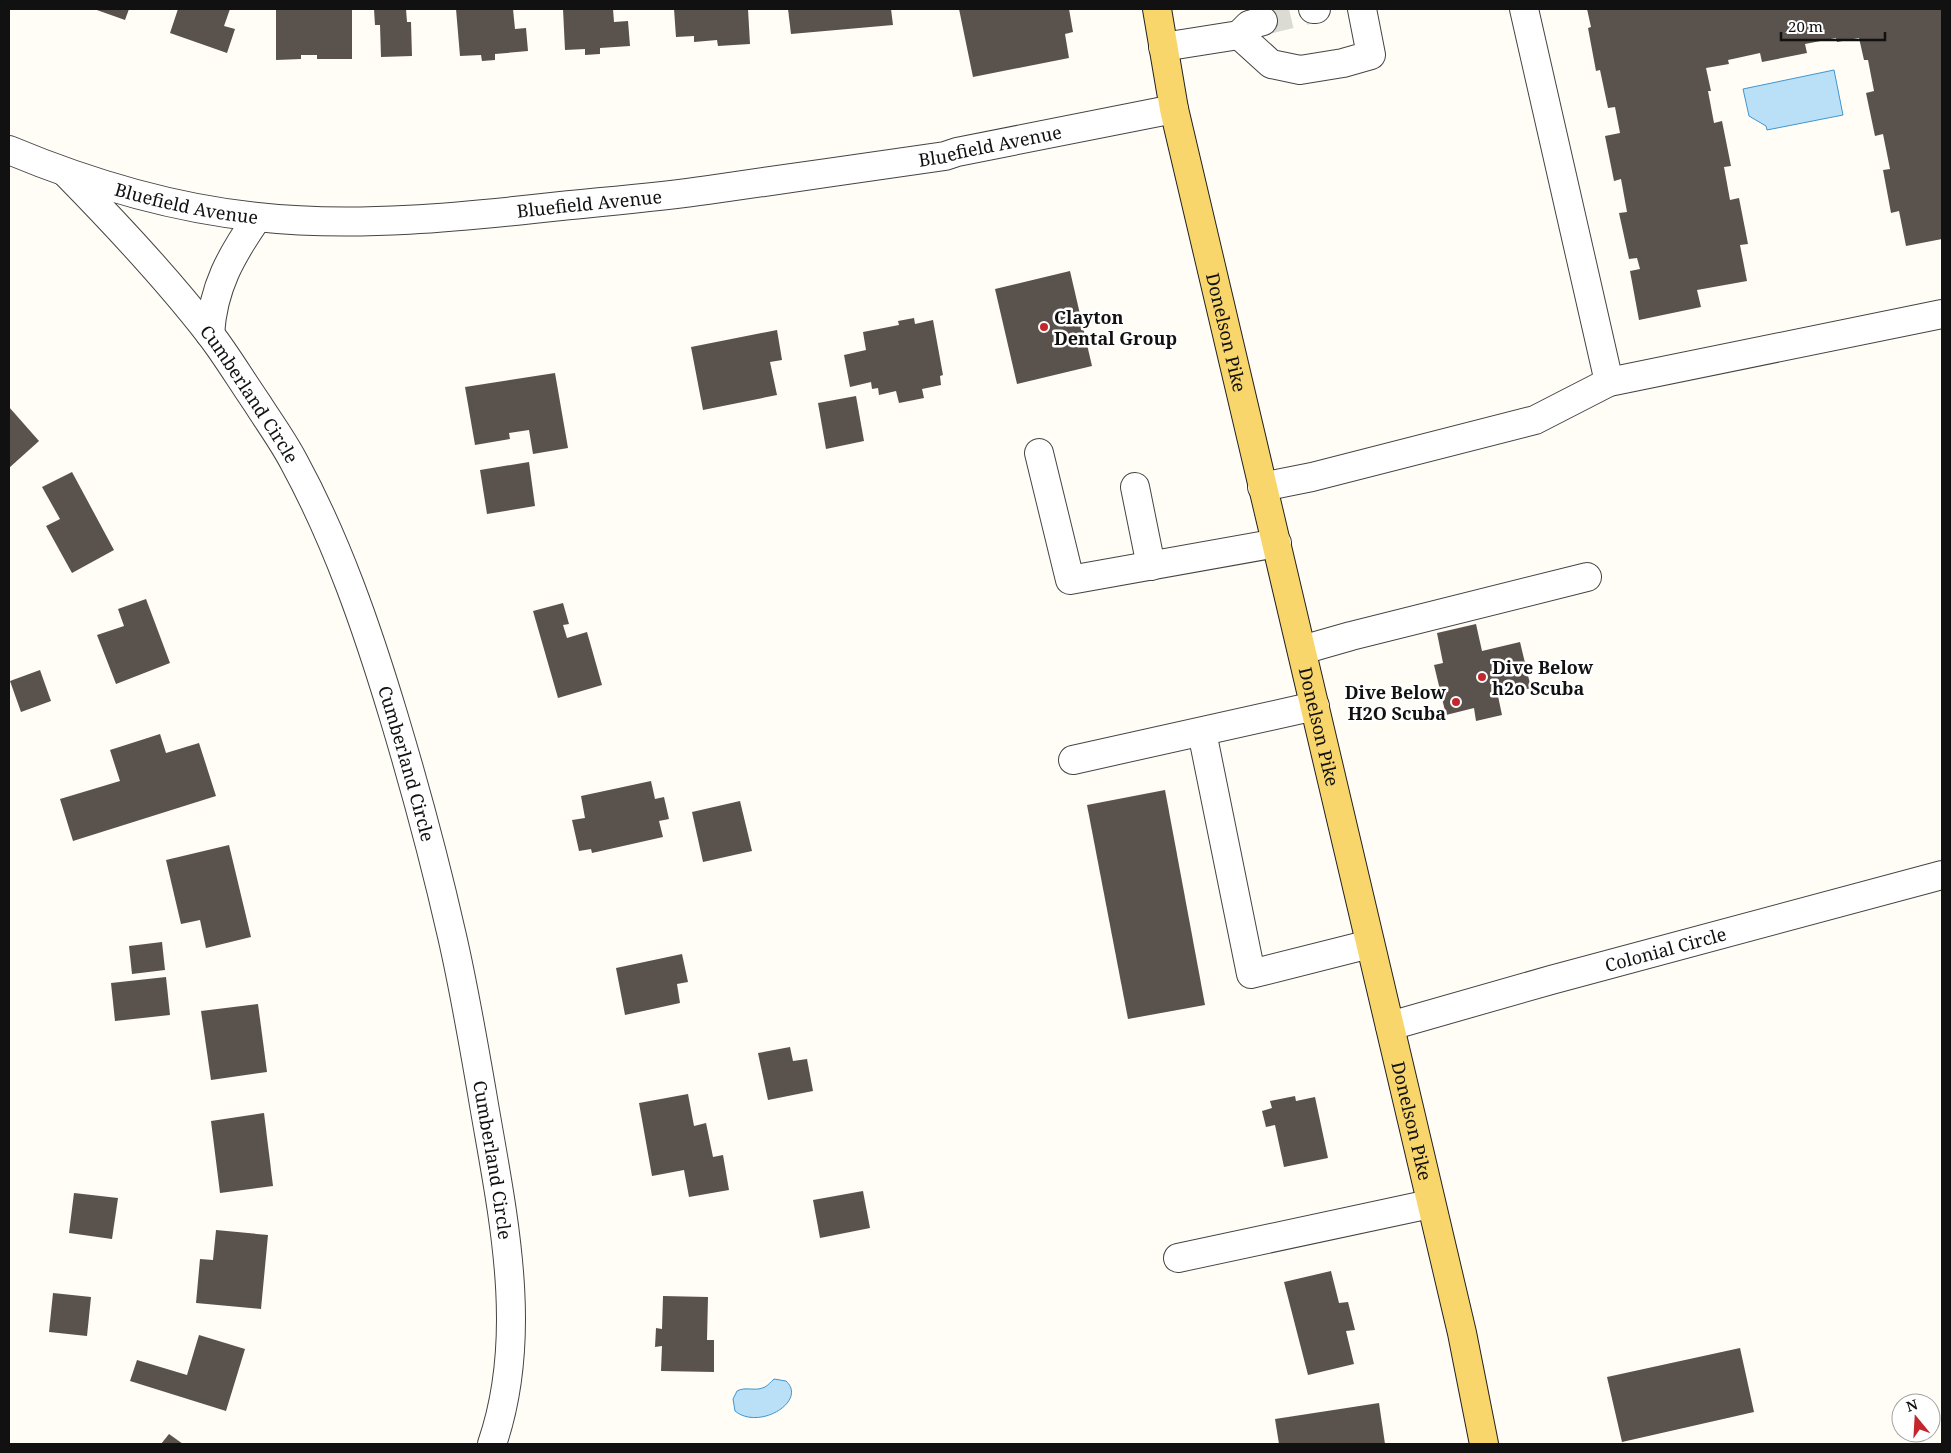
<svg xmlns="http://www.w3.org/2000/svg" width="1951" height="1453" font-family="'Noto Serif',serif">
  <rect width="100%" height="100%" fill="#fffdf5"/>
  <g fill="#b9e0f7" stroke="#3f96cf">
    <polygon points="1834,70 1843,115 1767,130 1766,126 1749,116 1743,89"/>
    <path d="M774,1379L786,1381C808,1401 759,1431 735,1411L733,1399L737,1391C746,1386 755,1392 765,1387C768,1385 771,1382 774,1379Z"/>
  </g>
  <g fill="#5a524d">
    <polygon points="94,9 129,9 125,20"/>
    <polygon points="178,9 230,9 224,26 235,29 227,53 170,33"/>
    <polygon points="276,9 352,9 352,59 317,59 317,55 301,55 301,59 276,60"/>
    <polygon points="374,9 406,9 407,22 411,22 412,56 381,57 380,25 375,25"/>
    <polygon points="456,9 513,9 515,29 526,28 528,51 495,54 495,60 482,61 481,55 460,56"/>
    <polygon points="563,9 613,9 614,22 628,21 630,46 600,48 600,54 585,55 585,49 565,50"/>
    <polygon points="674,9 748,9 750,44 718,46 717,40 694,42 694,36 676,37"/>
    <polygon points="788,9 891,9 893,25 791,34"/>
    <polygon points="959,9 1069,9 1073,32 1065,34 1069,58 973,77"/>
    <polygon points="1587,9 1942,9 1942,239 1906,246 1899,211 1891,213 1883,170 1890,169 1883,134 1875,136 1866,93 1874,91 1868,60 1864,60 1859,38 1837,42 1836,38 1805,44 1807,53 1762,62 1760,53 1728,60 1729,64 1706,68 1711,91 1708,91 1714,123 1722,121 1731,166 1724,167 1730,200 1739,198 1748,244 1740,245 1747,281 1697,290 1701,307 1639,320 1630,271 1640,269 1637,258 1629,259 1619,213 1627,212 1621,179 1614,181 1605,136 1620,133 1615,107 1608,108 1600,70 1596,71 1588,28 1591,27"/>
    <polygon points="1070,271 1092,366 1017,384 995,289"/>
    <polygon points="914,318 915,324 933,320 943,375 940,376 941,385 922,389 924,398 899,403 896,391 879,395 878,388 872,389 871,382 850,387 844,355 866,350 863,332 899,325 898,321"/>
    <polygon points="777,330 782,360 770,362 777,395 703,410 691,347"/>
    <polygon points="555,373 568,448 533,454 529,430 509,433 510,439 475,445 465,387"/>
    <polygon points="856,396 864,441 826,449 818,403"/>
    <polygon points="9,407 39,441 9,468"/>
    <polygon points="529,462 535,506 487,514 480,470"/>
    <polygon points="72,472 114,550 72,573 46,526 60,519 42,487"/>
    <polygon points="146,599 170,663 116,684 97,635 124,626 118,609"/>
    <polygon points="563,603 569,624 563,625 567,638 587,632 602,685 558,698 533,611"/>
    <polygon points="1476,624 1482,651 1520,642 1531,688 1498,696 1502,715 1476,721 1474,708 1446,715 1434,665 1443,663 1437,633"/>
    <polygon points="40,670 51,701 21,712 10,681"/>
    <polygon points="160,734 166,753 199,743 216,796 73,841 60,799 120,781 110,750"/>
    <polygon points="651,781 655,799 664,797 669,819 659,821 663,837 592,853 591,849 579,851 572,820 585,818 581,796"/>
    <polygon points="1165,790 1205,1005 1128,1019 1087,805"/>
    <polygon points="740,801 752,851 703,862 692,812"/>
    <polygon points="229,845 251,937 206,948 200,920 181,924 166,860"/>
    <polygon points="162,942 165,970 132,974 129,946"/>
    <polygon points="682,954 688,982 677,984 680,1003 625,1015 616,968"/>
    <polygon points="166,977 170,1015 115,1021 111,983"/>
    <polygon points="258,1004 267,1072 211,1080 201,1011"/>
    <polygon points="790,1047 793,1061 807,1059 813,1091 768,1100 758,1053"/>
    <polygon points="688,1094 694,1126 706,1123 713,1157 723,1155 729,1190 689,1197 684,1170 652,1176 639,1103"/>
    <polygon points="1295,1096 1296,1101 1315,1097 1328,1158 1284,1167 1275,1125 1266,1127 1262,1111 1272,1108 1270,1101"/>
    <polygon points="264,1113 273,1186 220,1193 211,1121"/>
    <polygon points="863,1191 870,1228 820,1238 813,1200"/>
    <polygon points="74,1193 118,1198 112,1239 69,1233"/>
    <polygon points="216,1230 268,1235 261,1309 196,1303 200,1259 213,1260"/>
    <polygon points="1331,1271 1339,1303 1348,1302 1355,1330 1346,1331 1354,1364 1308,1375 1284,1282"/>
    <polygon points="53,1293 91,1297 87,1336 49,1332"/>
    <polygon points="663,1296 708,1297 707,1340 714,1340 714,1372 661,1371 662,1346 655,1347 656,1328 662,1329"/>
    <polygon points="199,1335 245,1349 226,1411 130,1381 137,1360 187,1375"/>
    <polygon points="1740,1348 1754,1412 1622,1442 1607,1377"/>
    <polygon points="1379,1403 1385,1444 1279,1444 1275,1419"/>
    <polygon points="169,1434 183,1444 161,1444"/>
  </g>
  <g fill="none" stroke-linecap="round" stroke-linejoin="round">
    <polyline stroke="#dbdad3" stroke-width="28" stroke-dasharray="28 14" stroke-linecap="butt" points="1263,21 1313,9"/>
    <defs>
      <g id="minor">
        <polyline points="1313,9 1316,9"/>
        <polyline points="1524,9 1609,382"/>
        <polyline points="1263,21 1249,25 1239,35 1271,64 1300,70 1343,63 1371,55 1362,9"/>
        <polyline points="1163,47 1239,35"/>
        <path id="s1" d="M9,150C88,183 171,208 257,217C355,228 463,217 561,206C610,201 660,197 708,190C787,179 866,167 945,156L957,152L1174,109"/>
        <path id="s2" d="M66,173C116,224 166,277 210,334C227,356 241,380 257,403C269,422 283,441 294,462C337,541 367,628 393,714C415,787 435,861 452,936C464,988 473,1041 482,1093C501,1207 531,1331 492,1444"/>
        <path d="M210,334C213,287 231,256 257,218"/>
        <polyline points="1039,453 1070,580 1277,543"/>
        <polyline points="1135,487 1151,566"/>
        <polyline points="1262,487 1312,477 1535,420 1609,382 1942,314"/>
        <polyline points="1302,650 1351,636 1587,577"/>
        <polyline points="1202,732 1251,974 1370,944"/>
        <polyline points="1073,760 1315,706"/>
        <path id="s3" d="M1390,1026L1551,980L1942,875"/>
        <polyline points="1178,1258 1430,1204"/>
      </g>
      <g id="major">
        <path id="s4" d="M1157,9L1174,109L1462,1333L1484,1444"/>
      </g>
    </defs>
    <use href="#minor" stroke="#444" stroke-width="30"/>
    <use href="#major" stroke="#222" stroke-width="30"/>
    <use href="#minor" stroke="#fff" stroke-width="28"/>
    <use href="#major" stroke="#f9d66b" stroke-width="28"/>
  </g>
  <g fill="#c4262e" stroke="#fff" stroke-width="2">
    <circle cx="1044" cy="327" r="5"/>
    <circle cx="1482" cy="677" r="5"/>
    <circle cx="1456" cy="702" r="5"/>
  </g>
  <g text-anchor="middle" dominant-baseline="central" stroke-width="5" stroke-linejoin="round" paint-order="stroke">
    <g font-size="18" fill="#111" stroke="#fff">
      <text stroke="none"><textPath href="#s1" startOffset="996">Bluefield Avenue</textPath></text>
      <text stroke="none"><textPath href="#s1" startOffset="186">Bluefield Avenue</textPath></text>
      <text stroke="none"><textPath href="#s1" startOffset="591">Bluefield Avenue</textPath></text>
      <text stroke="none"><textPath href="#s4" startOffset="331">Donelson Pike</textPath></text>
      <text stroke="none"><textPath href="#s2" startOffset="288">Cumberland Circle</textPath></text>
      <text stroke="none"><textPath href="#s4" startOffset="736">Donelson Pike</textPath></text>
      <text stroke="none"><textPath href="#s2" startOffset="692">Cumberland Circle</textPath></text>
      <text stroke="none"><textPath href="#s3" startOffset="286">Colonial Circle</textPath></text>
      <text stroke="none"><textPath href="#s4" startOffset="1141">Donelson Pike</textPath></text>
      <text stroke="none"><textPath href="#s2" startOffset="1098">Cumberland Circle</textPath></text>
    </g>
    <g font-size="18" font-weight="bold" fill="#111" stroke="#fff" text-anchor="start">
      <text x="1054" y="317">Clayton<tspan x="1054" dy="21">Dental Group</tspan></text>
      <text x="1492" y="667">Dive Below<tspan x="1492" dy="21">h2o Scuba</tspan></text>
      <text x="1446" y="692" text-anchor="end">Dive Below<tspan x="1446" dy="21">H2O Scuba</tspan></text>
    </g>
  </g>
  <rect width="1951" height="1453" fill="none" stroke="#111111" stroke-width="20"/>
  <g transform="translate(1916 1418) rotate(342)"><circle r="24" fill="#ffffff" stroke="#a0a0a0"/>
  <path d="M0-4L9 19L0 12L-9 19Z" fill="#c4262e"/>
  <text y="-8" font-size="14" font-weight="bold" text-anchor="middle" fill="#111111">N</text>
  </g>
  <path d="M1781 32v8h104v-8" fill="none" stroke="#111111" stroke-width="2.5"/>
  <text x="1788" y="32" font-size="15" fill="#111111" stroke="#ffffff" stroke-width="4" paint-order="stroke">20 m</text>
</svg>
